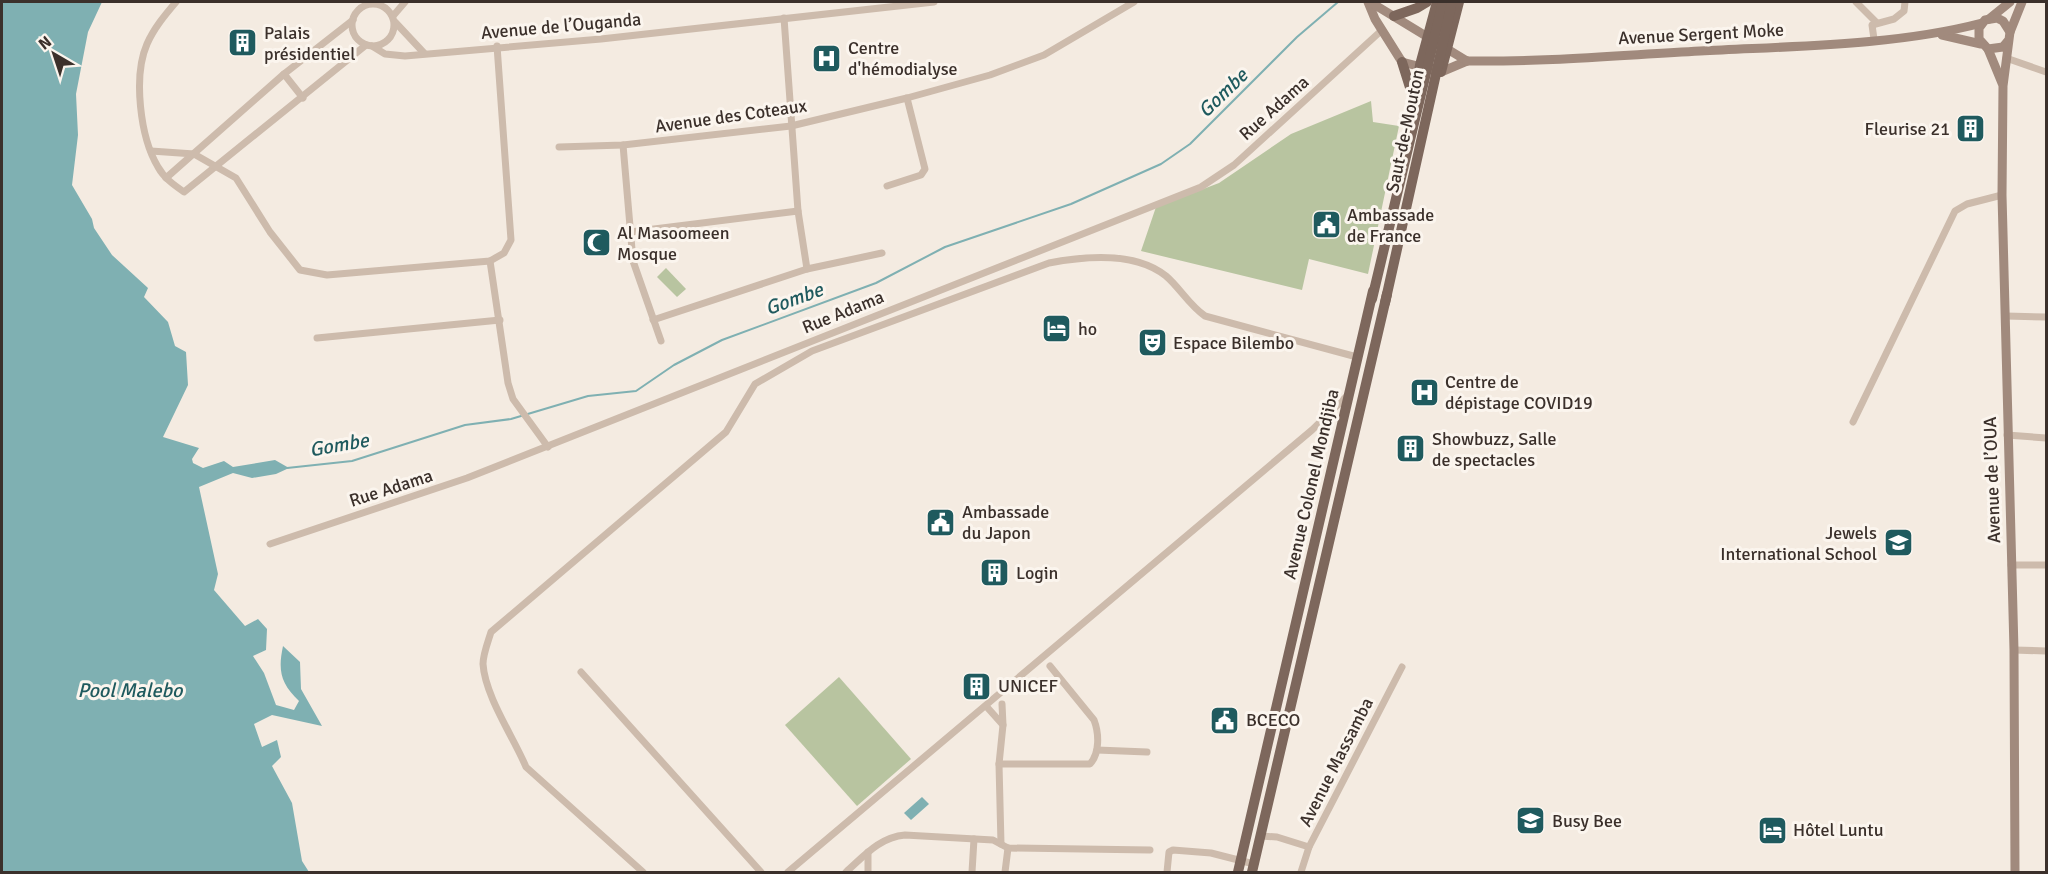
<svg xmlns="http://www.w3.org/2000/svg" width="2048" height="874" font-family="Signika,sans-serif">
  <rect width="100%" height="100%" fill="#f4ebe1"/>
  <g fill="#b8c4a0">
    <polygon points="1371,101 1373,122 1399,126 1368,274 1309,259 1302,290 1141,251 1156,207 1219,183 1291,134"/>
    <polygon points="666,268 686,289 677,297 657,277"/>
    <polygon points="839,677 911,759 857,806 785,725"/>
  </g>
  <g fill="#7fb0b2">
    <path d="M2,2H102L88,32L76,94L78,135L72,185L92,219L94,228L112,255L148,288L144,297L168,322L175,346L186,352L188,385L163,437L199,448L192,459L193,463L203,468L224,461L233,467L275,460L289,468L276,474L252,478L233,473L199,487L218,574L214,590L245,626L258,619L267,629L266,650L253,656L264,673L276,705L294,710L299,701C280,683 278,670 283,646L300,662L301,689L322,726L272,715L254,724L262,747L277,740L281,757L272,766L292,803L302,861L309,872H2Z"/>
    <polygon points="922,797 929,804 911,820 904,813"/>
  </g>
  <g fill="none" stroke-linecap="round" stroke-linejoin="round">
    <polyline stroke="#7fb0b2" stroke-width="2" points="287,468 352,461 465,425 511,419 588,396 636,391 674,365 722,340 876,283 945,247 1071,204 1161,164 1190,144 1297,37 1338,2"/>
    <g stroke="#cdbbac" stroke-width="7">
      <path d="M176,2C165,15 154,28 147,44C133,76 140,137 158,167C164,178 174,185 184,192L366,45"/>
      <polyline points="1856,2 1876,22"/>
      <circle cx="373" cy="25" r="21"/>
      <polyline points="393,16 405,2"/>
      <polyline points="784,18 798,211 807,269"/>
      <polyline points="395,22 424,53"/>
      <polyline points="1874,39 1872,25 1894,19 1904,11 1905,2"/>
      <polyline points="372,46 385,54 405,56 601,39 934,2"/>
      <polyline points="2006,58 2046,72"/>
      <polyline points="284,74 303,98"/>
      <polyline points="623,145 633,261 661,341"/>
      <polyline points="559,147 623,145 791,126 907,98 990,75 1044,55 1134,2"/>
      <polyline points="151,151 194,154 236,178 270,232 300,270 327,275 490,261 504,253 511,240 497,46"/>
      <polyline points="166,178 284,74 353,20"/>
      <polyline points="887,186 921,175 925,169 907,98"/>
      <polyline points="630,232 798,211"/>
      <polyline points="490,261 508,383 513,399 548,447"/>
      <polyline points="2006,316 2046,317"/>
      <polyline points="653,320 807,269 882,253"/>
      <polyline points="317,338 500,320"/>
      <polyline points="1853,422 1955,211 1967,204 2002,195"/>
      <polyline points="2007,435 2046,438"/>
      <polyline points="270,544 467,478 1201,187 1234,165 1382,30"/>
      <polyline points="2011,565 2046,565"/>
      <polyline points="2014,650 2046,651"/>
      <polyline points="581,672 761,872"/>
      <polyline points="1002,704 1003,725"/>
      <polyline points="986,706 1003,725 999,764 1001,844"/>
      <polyline points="1097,750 1147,752"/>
      <path d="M999,764H1090C1100,753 1099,733 1094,720L1050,666"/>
      <polyline points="1260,836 1277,837 1309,847"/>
      <path d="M643,872L526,767C514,738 485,696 483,664C483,654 488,642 491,632L726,432L755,384L812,351L1049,263C1085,256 1135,251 1166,276C1180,288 1189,305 1205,316L1357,357"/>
      <polyline points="788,872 1312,430 1348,395"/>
      <path d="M846,872C864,856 880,837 905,835L993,840L1008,848L1150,850"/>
      <polyline points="868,872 868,852"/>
      <polyline points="972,872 974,839"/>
      <polyline points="1005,872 1008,848"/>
      <polyline points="1167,872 1169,852 1173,850 1211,853 1254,864"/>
      <polyline points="1301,872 1309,847 1402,667"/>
    </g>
    <g stroke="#a18a7d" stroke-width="9">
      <polyline points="1368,2 1375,19 1402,62 1441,72 1467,61"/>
      <polyline points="1370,2 1467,61"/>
      <polyline points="1989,19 2010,2"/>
      <polyline points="2010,32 2022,2"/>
      <polyline points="1942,35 1981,44"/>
      <polyline points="2008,41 2003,47 1988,49 1979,39 1979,28 1985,20 1997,18 2003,21 2010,32 2003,86 2002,195 2014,650 2015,872"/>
      <polyline points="1988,49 2002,83"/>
      <path d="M1467,61C1545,62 1623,55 1700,51C1792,46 1894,46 1982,23"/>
    </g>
    <g stroke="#7d675c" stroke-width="10">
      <polyline points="1394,16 1417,8 1427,2"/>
      <polyline points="1402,62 1413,97"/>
      <polyline points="1441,72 1459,2"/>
      <polyline points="1415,100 1420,65 1437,2"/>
      <polyline points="1238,872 1373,291"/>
      <polyline points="1252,872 1387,294"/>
    </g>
    <g stroke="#7d675c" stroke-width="10">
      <polyline points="1372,299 1443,2"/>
      <polyline points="1385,303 1452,2"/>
    </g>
  </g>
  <defs>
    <symbol id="building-square" viewBox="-11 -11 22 22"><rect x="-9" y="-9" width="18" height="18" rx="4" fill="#1f5a5e" stroke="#fbf5ee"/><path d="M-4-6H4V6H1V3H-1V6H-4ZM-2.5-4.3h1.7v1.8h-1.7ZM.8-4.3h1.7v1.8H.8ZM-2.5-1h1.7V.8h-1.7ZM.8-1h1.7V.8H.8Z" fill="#fff"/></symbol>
    <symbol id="hospital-square" viewBox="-11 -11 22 22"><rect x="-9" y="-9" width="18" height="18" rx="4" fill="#1f5a5e" stroke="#fbf5ee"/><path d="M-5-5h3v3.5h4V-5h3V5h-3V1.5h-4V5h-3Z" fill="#fff"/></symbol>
    <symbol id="civic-square" viewBox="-11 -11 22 22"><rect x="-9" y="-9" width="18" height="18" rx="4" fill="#1f5a5e" stroke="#fbf5ee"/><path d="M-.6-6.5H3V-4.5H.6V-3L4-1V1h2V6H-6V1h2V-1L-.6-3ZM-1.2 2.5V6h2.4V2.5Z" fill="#fff"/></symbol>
    <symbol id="mosque-square" viewBox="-11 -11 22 22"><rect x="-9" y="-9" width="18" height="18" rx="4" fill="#1f5a5e" stroke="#fbf5ee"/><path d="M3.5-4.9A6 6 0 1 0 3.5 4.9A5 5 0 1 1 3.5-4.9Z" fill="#fff"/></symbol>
    <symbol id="hotel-square" viewBox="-11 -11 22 22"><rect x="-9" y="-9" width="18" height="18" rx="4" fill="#1f5a5e" stroke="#fbf5ee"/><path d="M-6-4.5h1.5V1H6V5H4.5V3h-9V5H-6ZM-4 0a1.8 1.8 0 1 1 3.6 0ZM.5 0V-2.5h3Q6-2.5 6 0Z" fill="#fff"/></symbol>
    <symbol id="theatre-square" viewBox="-11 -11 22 22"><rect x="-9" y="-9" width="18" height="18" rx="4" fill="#1f5a5e" stroke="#fbf5ee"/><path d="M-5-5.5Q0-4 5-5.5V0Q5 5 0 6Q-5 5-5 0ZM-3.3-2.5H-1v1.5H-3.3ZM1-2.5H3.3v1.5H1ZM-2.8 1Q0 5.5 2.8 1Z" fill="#fff"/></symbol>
    <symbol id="school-square" viewBox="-11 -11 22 22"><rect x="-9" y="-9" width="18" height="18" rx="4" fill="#1f5a5e" stroke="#fbf5ee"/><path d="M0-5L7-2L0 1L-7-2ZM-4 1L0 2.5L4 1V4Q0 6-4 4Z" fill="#fff"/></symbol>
  </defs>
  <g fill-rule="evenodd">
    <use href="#building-square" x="226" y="26" width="33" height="33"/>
    <use href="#hospital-square" x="810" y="42" width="33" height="33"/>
    <use href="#building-square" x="1954" y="112" width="33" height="33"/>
    <use href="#civic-square" x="1310" y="208" width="33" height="33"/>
    <use href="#mosque-square" x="580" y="226" width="33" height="33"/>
    <use href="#hotel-square" x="1040" y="312" width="33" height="33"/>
    <use href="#theatre-square" x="1136" y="326" width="33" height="33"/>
    <use href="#hospital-square" x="1408" y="376" width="33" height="33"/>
    <use href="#building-square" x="1394" y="432" width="33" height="33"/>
    <use href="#civic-square" x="924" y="506" width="33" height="33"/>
    <use href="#school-square" x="1882" y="526" width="33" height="33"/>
    <use href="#building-square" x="978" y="556" width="33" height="33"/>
    <use href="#building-square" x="960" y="670" width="33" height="33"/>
    <use href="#civic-square" x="1208" y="704" width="33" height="33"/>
    <use href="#school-square" x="1514" y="804" width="33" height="33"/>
    <use href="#hotel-square" x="1756" y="814" width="33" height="33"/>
  </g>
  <g text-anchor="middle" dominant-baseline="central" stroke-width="6" stroke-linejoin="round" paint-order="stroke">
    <g font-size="18" fill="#3b302b" stroke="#fbf5ee">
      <text transform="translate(561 26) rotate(-5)">Avenue de l’Ouganda</text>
      <text transform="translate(1701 34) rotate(-3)">Avenue Sergent Moke</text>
      <text transform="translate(1274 108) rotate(-42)">Rue Adama</text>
      <text transform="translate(731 116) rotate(-8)">Avenue des Coteaux</text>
      <text transform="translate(1405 131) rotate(-78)">Saut-de-Mouton</text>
      <text transform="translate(843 312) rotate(-22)">Rue Adama</text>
      <text transform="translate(1992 480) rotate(-92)">Avenue de l’OUA</text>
      <text transform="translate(1311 484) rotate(-77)">Avenue Colonel Mondjiba</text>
      <text transform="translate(391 488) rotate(-18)">Rue Adama</text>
      <text transform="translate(1336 762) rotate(-63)">Avenue Massamba</text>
    </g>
    <g font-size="18" fill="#3b302b" stroke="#fbf5ee" text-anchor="start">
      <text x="264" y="33">Palais<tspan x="264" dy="21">présidentiel</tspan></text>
      <text x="848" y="48">Centre<tspan x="848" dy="21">d'hémodialyse</tspan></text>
      <text x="1950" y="129" text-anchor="end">Fleurise 21</text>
      <text x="1347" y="215">Ambassade<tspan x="1347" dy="21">de France</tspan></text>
      <text x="617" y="233">Al Masoomeen<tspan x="617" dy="21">Mosque</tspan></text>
      <text x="1078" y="329">ho</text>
      <text x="1173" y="343">Espace Bilembo</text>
      <text x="1445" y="382">Centre de<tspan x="1445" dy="21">dépistage COVID19</tspan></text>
      <text x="1432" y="439">Showbuzz, Salle<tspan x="1432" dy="21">de spectacles</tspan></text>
      <text x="962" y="512">Ambassade<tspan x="962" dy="21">du Japon</tspan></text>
      <text x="1877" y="533" text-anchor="end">Jewels<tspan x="1877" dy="21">International School</tspan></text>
      <text x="1016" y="573">Login</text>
      <text x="998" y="686">UNICEF</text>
      <text x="1246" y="720">BCECO</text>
      <text x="1552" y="821">Busy Bee</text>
      <text x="1793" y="830">Hôtel Luntu</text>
    </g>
    <g font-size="20" font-style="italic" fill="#1f5a5e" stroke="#fbf5ee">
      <text transform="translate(1223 93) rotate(-44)">Gombe</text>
      <text transform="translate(794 299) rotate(-20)">Gombe</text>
      <text transform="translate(339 445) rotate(-10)">Gombe</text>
      <text x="130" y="690">Pool Malebo</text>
    </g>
  </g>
  <rect width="2048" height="874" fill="none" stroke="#3b302b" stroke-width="6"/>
  <g transform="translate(54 54) rotate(321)" stroke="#fbf5ee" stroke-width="4.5" paint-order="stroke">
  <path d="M0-4.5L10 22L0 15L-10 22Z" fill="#3b302b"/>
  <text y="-9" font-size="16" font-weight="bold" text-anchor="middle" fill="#3b302b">N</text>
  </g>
</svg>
